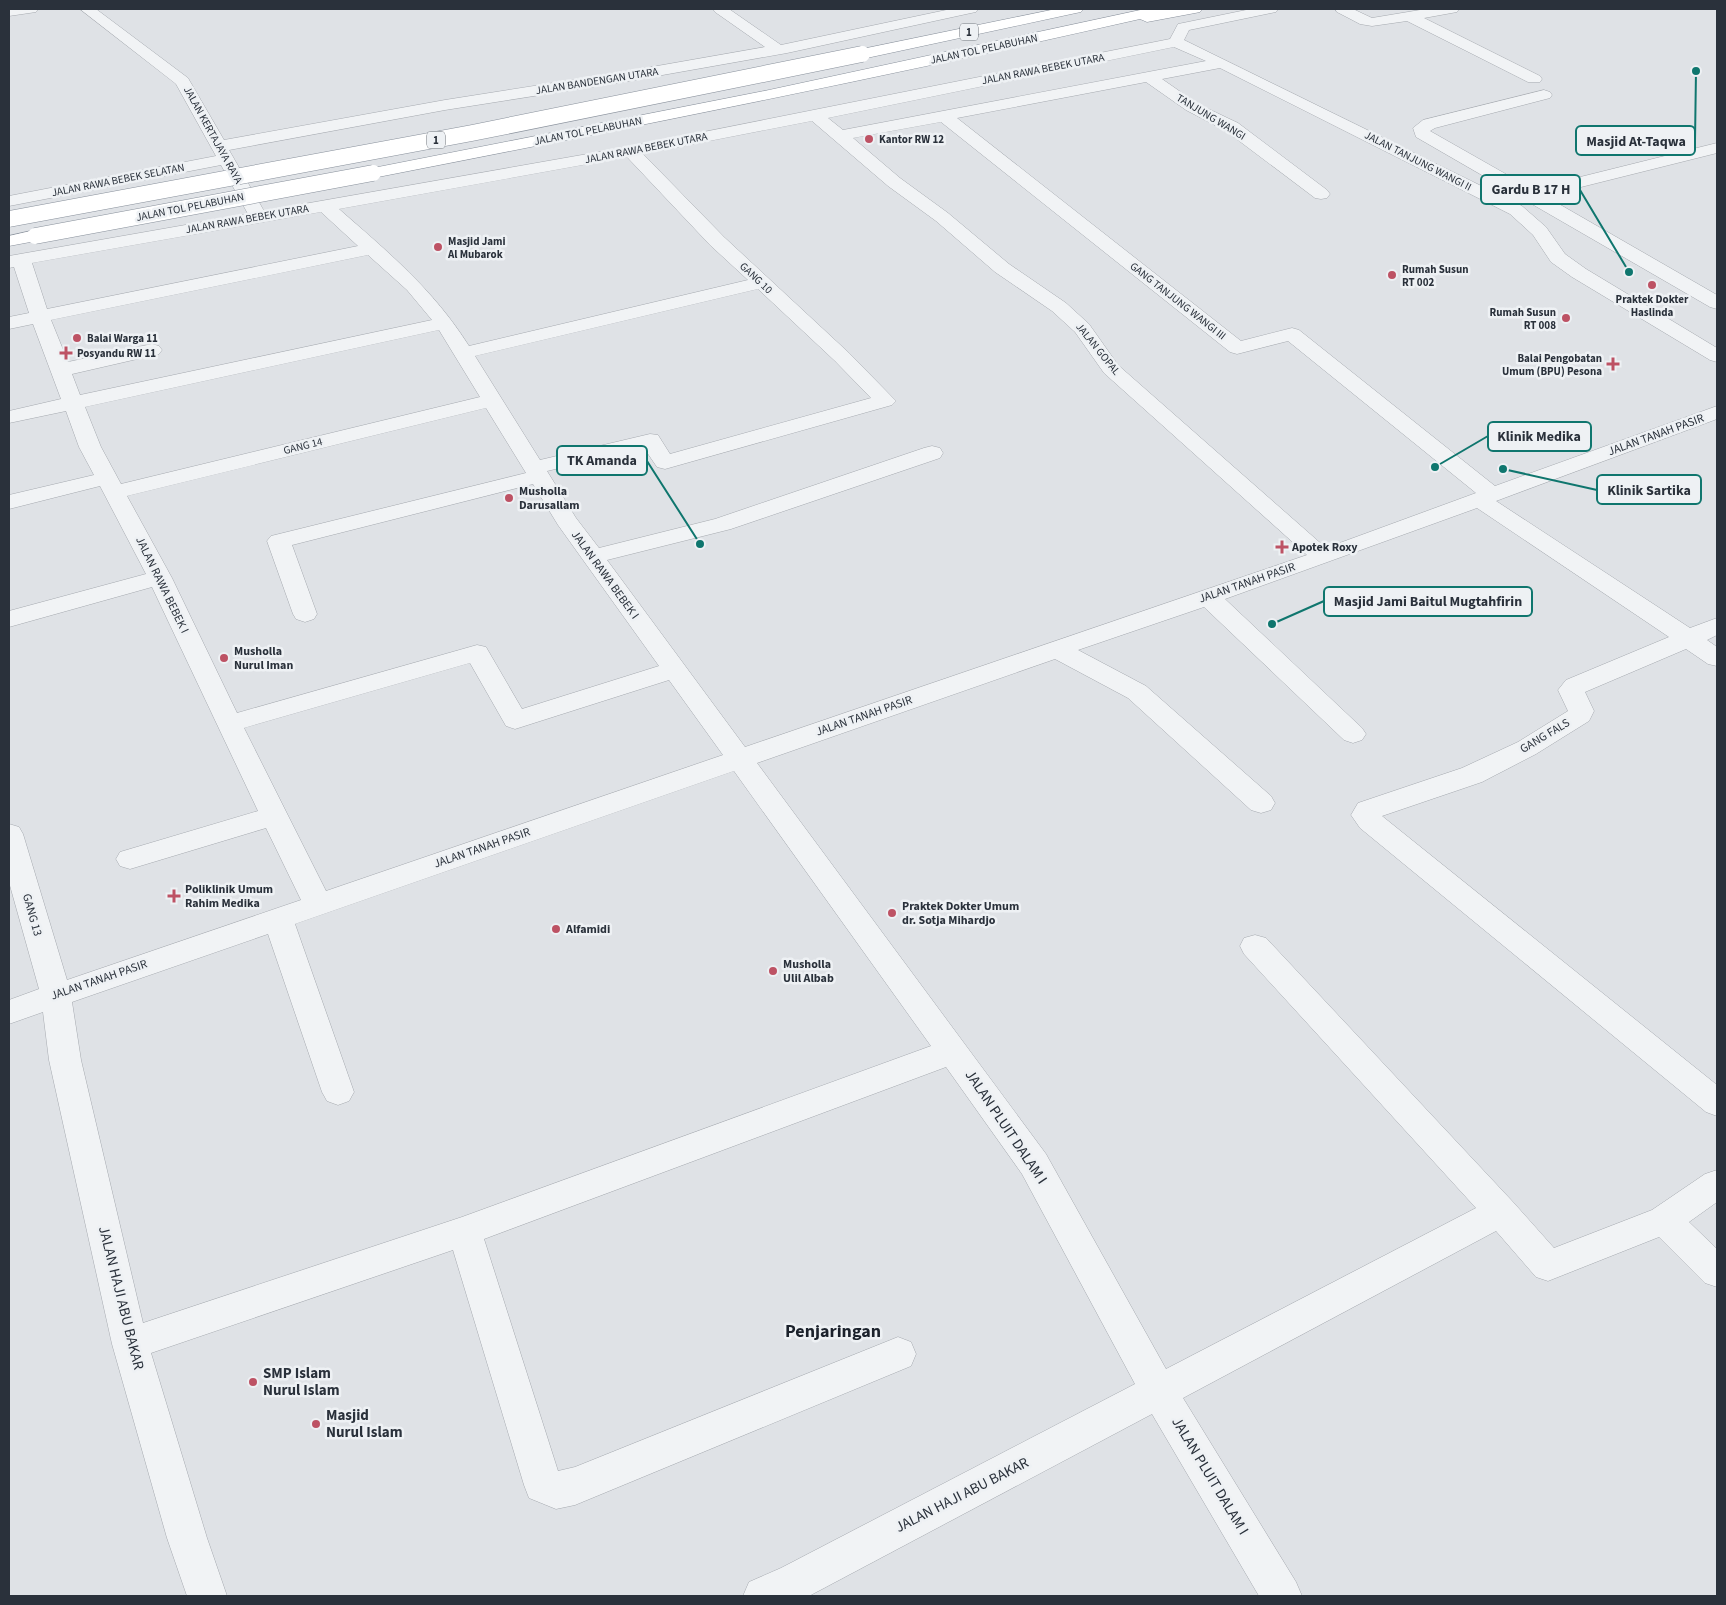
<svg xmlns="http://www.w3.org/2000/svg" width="1726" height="1605" font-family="'Source Sans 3',sans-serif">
  <rect width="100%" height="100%" fill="#dfe2e6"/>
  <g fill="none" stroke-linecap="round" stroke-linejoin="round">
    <defs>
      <g id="minor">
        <polygon points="9,9 38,9 36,12 9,16"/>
        <path d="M80,9H96L188,78L224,140L445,100L623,72L765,47L715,12L713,9H729L781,45L951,9H978L976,12L971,13L787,53L623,82L445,110L229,150L264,211L633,146L1170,39L1178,24L1183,23L1251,9H1278L1276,12L1271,13L1189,30L1184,40L1522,206L1546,227L1565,254L1586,269L1717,348V362L1710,360L1572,277L1551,262L1533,235L1510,214L1220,68L1162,79L1198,104L1238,123L1327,190L1330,194L1327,198L1321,199L1315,198L1226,131L1186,110L1146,82L957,118L1241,341L1292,328L1299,330L1495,486L1717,406V419L1496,501L1690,628L1717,618V635L1707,640L1717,647V666L1708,664L1686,649L1585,692L1594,711L1589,721L1536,754L1482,782L1382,816L1717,1085V1116L1706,1112L1360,828L1351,815L1358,803L1462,768L1518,742L1568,711L1558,690L1566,680L1669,637L1477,508L1225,599L1362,728L1366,734L1362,740L1353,743L1344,740L1204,607L1078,650L1146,686L1271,796L1275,803L1271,810L1261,813L1251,810L1128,698L1055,659L757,763L1046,1154L1166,1369L1476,1208L1244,954L1240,946L1244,938L1255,935L1266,938L1513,1202L1554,1248L1652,1210L1705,1174L1717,1170V1202L1689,1222L1717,1249V1287L1705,1283L1659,1237L1548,1281L1536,1277L1496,1231L1183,1398L1296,1582L1302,1596H1259L1152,1414L809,1596H743L749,1582L781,1568L1135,1384L1022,1174L946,1067L484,1239L558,1471L575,1467L898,1337L911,1342L916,1354L911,1366L575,1505L556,1509L529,1498L524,1485L453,1250L151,1353L207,1538L227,1596H187L167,1538L112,1344L49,1060L43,1012L9,1024V1000L39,989L9,882V824L19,827L23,834L67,980L301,900L266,828L130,869L120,866L116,859L120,852L258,811L152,587L9,627V611L146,574L100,486L9,509V495L94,475L79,447L66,411L9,423V411L61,399L33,324L9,329V317L29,313L14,267L9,268V256L248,214L221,165L9,206V196L216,156L176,84ZM1174,47L1206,61L843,130L828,118ZM812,121L888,186L936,221L995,272L1052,311L1075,332L1104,373L1307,555L745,747L607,560L731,529L940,458L943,453L940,448L932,446L924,448L715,519L599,548L576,518L547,471L644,448L657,467L665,469L892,405L896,401L892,397L849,353L724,237L643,154ZM941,122L1230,352L1237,354L1288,341L1476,493L1326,548L1118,365L1089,324L1066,303L1009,264L948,213L900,178L853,138ZM627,157L710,245L748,280L469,346C433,289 388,252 339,209ZM321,212L358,246L47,309L32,263ZM368,255L407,290L432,320L80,395L72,374L159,354L162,350L159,346L152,344L68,362L51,320ZM758,289L835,361L871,398L670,454L658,435L650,434L540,460L475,356ZM439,330L480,397L121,484L101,447L85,407ZM486,408L526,473L271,536L267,541L293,614L296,619L305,622L314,619L317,614L292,545L533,484L558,525L659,666L522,709L486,647L477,645L237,713L172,578L127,496ZM470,663L506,726L515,729L669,680L723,755L326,891L244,728ZM734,771L931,1046L462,1217L143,1323L81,1060L72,1002L268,934L322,1092L327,1101L338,1105L349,1101L354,1092L295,924Z"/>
        <polygon points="1335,9 1353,9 1372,18 1426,9 1459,9 1457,12 1424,18 1540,76 1542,79 1540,82 1528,82 1407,21 1372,26 1360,24 1337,12"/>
        <polygon points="1544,90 1550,92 1552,95 1550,98 1435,128 1430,131 1532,189 1717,143 1717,153 1545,196 1717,295 1717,309 1710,307 1416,137 1413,128 1423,120"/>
      </g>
      <g id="highway">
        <polygon points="1056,9 1083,9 1081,12 1076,13 862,59 857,57 854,54 857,51 862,49"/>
        <path d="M1145,9H1202L1200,12L1195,13L1147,22L1140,19C885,77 629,128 373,178L367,177L364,173L367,169L373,168L769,90Z"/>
        <polygon points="35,230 41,232 44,236 41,240 9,246 9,236"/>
      </g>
    </defs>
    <use href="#minor" stroke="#a5a9af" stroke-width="1"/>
    <use href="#highway" stroke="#88909b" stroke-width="1"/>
    <use href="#minor" fill="#f1f3f5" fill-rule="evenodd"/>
    <use href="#highway" fill="#fff" fill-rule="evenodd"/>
    <defs>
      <g id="highway-bridge">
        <polyline points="9,219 472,133 862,54"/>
        <polyline points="35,236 373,173"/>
      </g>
    </defs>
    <use href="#highway-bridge" stroke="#88909b" stroke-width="17" stroke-linecap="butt"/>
    <use href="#highway-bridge" stroke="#fff" stroke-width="16"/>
  </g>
  <g fill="#bd5264" stroke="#eef1f4" stroke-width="2">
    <circle cx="869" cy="139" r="5"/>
    <circle cx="438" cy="247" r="5"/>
    <circle cx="1392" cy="275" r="5"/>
    <circle cx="1652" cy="285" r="5"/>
    <circle cx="1566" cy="318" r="5"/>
    <circle cx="77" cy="338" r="5"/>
    <path d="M63.5 345.5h5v5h5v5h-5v5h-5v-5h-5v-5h5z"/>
    <path d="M1610.5 356.5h5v5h5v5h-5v5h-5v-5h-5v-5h5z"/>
    <circle cx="509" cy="498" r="5"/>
    <path d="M1279.5 539.5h5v5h5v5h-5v5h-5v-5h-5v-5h5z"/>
    <circle cx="224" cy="658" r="5"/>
    <path d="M171.5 888.5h5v5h5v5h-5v5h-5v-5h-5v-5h5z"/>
    <circle cx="892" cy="913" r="5"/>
    <circle cx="556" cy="929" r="5"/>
    <circle cx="773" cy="971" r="5"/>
    <circle cx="253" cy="1382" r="5"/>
    <circle cx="316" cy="1424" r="5"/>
  </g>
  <g text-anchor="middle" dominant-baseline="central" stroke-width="5" stroke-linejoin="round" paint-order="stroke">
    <g fill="#eef1f4" stroke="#656b72" stroke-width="1">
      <rect x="960" y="23.5" width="18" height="17" rx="4"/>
      <rect x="427" y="131.5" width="18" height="17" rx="4"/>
    </g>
    <g font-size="11" font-weight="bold" fill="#2a313b">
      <text x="969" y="32">1</text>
      <text x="436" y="140">1</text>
    </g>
    <g font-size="11" fill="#2a313b" stroke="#eef1f4">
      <text transform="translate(984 49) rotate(-12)">JALAN TOL PELABUHAN</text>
      <text transform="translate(1043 69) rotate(-11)">JALAN RAWA BEBEK UTARA</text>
      <text transform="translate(597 81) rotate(-9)">JALAN BANDENGAN UTARA</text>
      <text transform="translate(1211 117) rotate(31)">TANJUNG WANGI</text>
      <text transform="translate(588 131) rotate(-11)">JALAN TOL PELABUHAN</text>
      <text transform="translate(213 135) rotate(61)">JALAN KERTAJAYA RAYA</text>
      <text transform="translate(646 148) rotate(-11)">JALAN RAWA BEBEK UTARA</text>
      <text transform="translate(1418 161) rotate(27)">JALAN TANJUNG WANGI II</text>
      <text transform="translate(118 180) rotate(-11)">JALAN RAWA BEBEK SELATAN</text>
      <text transform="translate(190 207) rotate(-11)">JALAN TOL PELABUHAN</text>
      <text transform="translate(247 219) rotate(-10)">JALAN RAWA BEBEK UTARA</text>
      <text transform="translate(756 278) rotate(43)">GANG 10</text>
      <text transform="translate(1178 301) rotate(38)">GANG TANJUNG WANGI III</text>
      <text transform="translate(1098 349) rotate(51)">JALAN GOPAL</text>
      <text transform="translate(303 446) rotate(-14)">GANG 14</text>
    </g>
    <g font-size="11" font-weight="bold" fill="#2a313b" stroke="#eef1f4" text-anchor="start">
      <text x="879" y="139">Kantor RW 12</text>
      <text x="448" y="241">Masjid Jami<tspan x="448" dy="13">Al Mubarok</tspan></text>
      <text x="1402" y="269">Rumah Susun<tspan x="1402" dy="13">RT 002</tspan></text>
      <text x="1652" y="299" text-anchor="middle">Praktek Dokter<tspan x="1652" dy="13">Haslinda</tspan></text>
      <text x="1556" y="312" text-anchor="end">Rumah Susun<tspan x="1556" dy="13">RT 008</tspan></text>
      <text x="87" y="338">Balai Warga 11</text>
      <text x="77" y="353">Posyandu RW 11</text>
      <text x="1602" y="358" text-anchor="end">Balai Pengobatan<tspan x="1602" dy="13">Umum (BPU) Pesona</tspan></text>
    </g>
    <g font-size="12" fill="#2a313b" stroke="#eef1f4">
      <text transform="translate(1656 435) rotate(-20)">JALAN TANAH PASIR</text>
      <text transform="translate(605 575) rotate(54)">JALAN RAWA BEBEK I</text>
      <text transform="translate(1247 583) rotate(-19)">JALAN TANAH PASIR</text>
      <text transform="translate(162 585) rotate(64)">JALAN RAWA BEBEK I</text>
      <text transform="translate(864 716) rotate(-19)">JALAN TANAH PASIR</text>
      <text transform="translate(1545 736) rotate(-31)">GANG FALS</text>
      <text transform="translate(482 848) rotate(-19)">JALAN TANAH PASIR</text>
      <text transform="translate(32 915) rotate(74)">GANG 13</text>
      <text transform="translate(99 980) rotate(-19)">JALAN TANAH PASIR</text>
    </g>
    <g font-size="12" font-weight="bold" fill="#2a313b" stroke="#eef1f4" text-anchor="start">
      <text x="519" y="491">Musholla<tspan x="519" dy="14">Darusallam</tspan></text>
      <text x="1292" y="547">Apotek Roxy</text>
      <text x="234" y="651">Musholla<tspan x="234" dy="14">Nurul Iman</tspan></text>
      <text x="185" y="889">Poliklinik Umum<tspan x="185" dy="14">Rahim Medika</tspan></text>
      <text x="902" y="906">Praktek Dokter Umum<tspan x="902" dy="14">dr. Sotja Mihardjo</tspan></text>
      <text x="566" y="929">Alfamidi</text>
      <text x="783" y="964">Musholla<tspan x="783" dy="14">Ulil Albab</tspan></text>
    </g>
    <g font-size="15" fill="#2a313b" stroke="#eef1f4">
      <text transform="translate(1006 1127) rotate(56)">JALAN PLUIT DALAM I</text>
      <text transform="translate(121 1298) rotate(76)">JALAN HAJI ABU BAKAR</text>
      <text transform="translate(1210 1476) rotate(59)">JALAN PLUIT DALAM I</text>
      <text transform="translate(962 1495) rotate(-27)">JALAN HAJI ABU BAKAR</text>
    </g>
    <g font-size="15" font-weight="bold" fill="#2a313b" stroke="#eef1f4" text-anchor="start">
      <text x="263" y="1373">SMP Islam<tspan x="263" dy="17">Nurul Islam</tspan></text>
      <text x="326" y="1415">Masjid<tspan x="326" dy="17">Nurul Islam</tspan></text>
    </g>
    <g font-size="18" font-weight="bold" fill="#1c222c" stroke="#eef1f4">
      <text x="833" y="1331">Penjaringan</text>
    </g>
  </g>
  <path fill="none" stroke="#0f766e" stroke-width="2" d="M1696 71L1695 141M1629 272L1580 190M1435 467L1488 436M700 544L647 461M1503 469L1597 490M1272 624L1324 601"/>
  <g fill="#0f766e" stroke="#eef1f4" stroke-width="2">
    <circle cx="1696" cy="71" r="5"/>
    <circle cx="1629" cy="272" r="5"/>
    <circle cx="1435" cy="467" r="5"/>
    <circle cx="700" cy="544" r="5"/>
    <circle cx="1503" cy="469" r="5"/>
    <circle cx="1272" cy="624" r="5"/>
  </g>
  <g fill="#eef1f4" stroke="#0f766e" stroke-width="2">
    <rect x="1576" y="126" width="119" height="29" rx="5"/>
    <rect x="1481" y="175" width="99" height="29" rx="5"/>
    <rect x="1488" y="422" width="103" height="29" rx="5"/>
    <rect x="557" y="446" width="90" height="29" rx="5"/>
    <rect x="1597" y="475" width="104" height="29" rx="5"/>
    <rect x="1324" y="587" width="208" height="29" rx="5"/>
  </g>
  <g font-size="14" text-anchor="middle" font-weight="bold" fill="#2a313b">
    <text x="1636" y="146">Masjid At-Taqwa</text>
    <text x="1531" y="194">Gardu B 17 H</text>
    <text x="1539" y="441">Klinik Medika</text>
    <text x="602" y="465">TK Amanda</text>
    <text x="1649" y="495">Klinik Sartika</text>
    <text x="1428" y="606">Masjid Jami Baitul Mugtahfirin</text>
  </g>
  <rect width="1726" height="1605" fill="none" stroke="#2a313b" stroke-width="20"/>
</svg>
